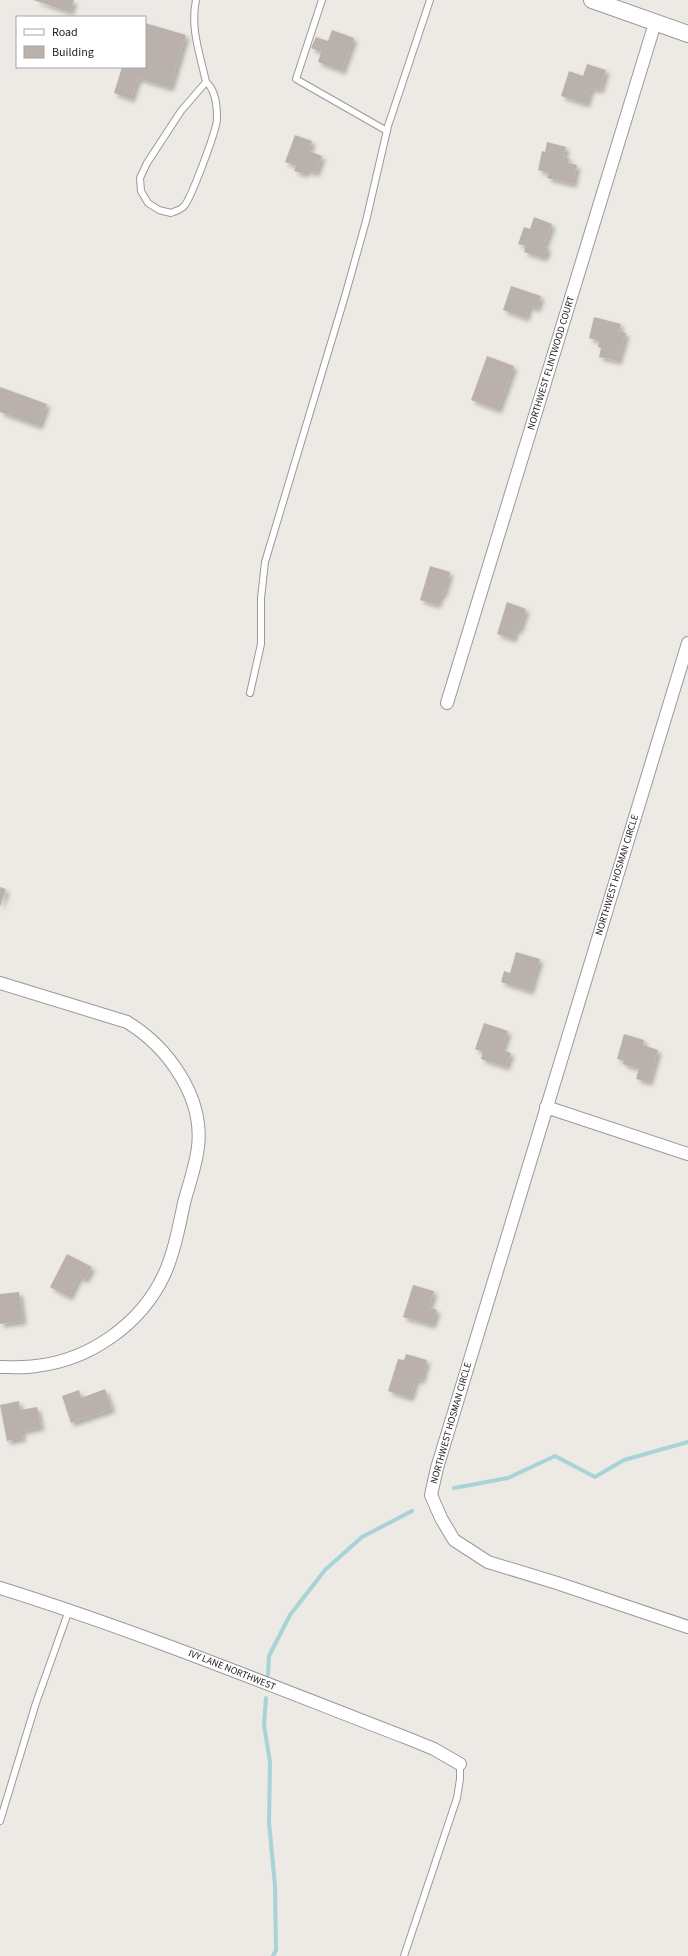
<svg xmlns="http://www.w3.org/2000/svg" width="688" height="1956" font-family="'Source Sans 3',sans-serif">
  <defs>
    <filter id="shadow"><feDropShadow dx="3.5" dy="3.5" stdDeviation="2" flood-color="#0004"/></filter>
  </defs>
  <rect width="100%" height="100%" fill="#ede9e4"/>
  <g fill="none" stroke-linecap="round" stroke-linejoin="round">
    <g stroke="#a8d3d7" stroke-width="4">
      <polyline points="454,1488 508,1478 555,1456 595,1477 624,1460 688,1442"/>
      <polyline points="268,1675 269,1656 290,1615 325,1570 362,1537 412,1511"/>
      <polyline points="266,1698 264,1725 270,1762 269,1822 275,1886 276,1950 273,1956"/>
    </g>
  </g>
  <g fill="#bab1ad" filter="url(#shadow)">
    <polygon points="33,0 74,0 70,12"/>
    <polygon points="145,23 186,35 170,88 138,78 131,99 114,93 122,67 145,67"/>
    <polygon points="332,30 354,38 342,71 318,62 321,52 311,48 316,37 328,41"/>
    <polygon points="587,64 606,70 600,90 591,88 586,104 561,96 569,71 583,76"/>
    <polygon points="295,135 312,141 309,151 322,156 316,173 306,170 305,174 294,171 296,166 285,162"/>
    <polygon points="547,142 566,147 564,157 569,158 568,163 577,165 573,184 547,178 549,173 538,170 542,151 545,152"/>
    <polygon points="534,217 552,224 544,247 548,248 544,258 524,252 526,246 518,244 524,227 530,229"/>
    <polygon points="511,286 541,296 537,309 529,306 526,318 503,310"/>
    <polygon points="594,317 621,324 619,331 626,333 618,361 599,357 601,348 598,347 599,341 589,338"/>
    <polygon points="487,356 514,366 498,410 471,400"/>
    <polygon points="0,387 47,404 39,426 0,412"/>
    <polygon points="430,566 450,572 443,595 441,594 437,605 420,600"/>
    <polygon points="507,602 526,609 519,630 516,629 513,639 497,634"/>
    <polygon points="0,887 6,889 0,907"/>
    <polygon points="516,952 540,959 530,991 501,982 504,971 510,973"/>
    <polygon points="484,1023 508,1031 502,1050 511,1053 506,1067 481,1059 483,1052 475,1049"/>
    <polygon points="624,1034 644,1040 643,1045 658,1050 649,1082 636,1079 639,1069 623,1064 624,1061 617,1059"/>
    <polygon points="67,1254 92,1267 85,1280 79,1277 69,1297 50,1287"/>
    <polygon points="413,1285 434,1291 429,1307 437,1310 432,1325 403,1317"/>
    <polygon points="19,1292 23,1321 0,1324 0,1294"/>
    <polygon points="406,1354 427,1360 421,1381 416,1379 410,1398 388,1391 398,1359 404,1360"/>
    <polygon points="105,1389 112,1409 71,1423 62,1396 79,1390 81,1398"/>
    <polygon points="19,1401 20,1410 37,1407 41,1427 21,1431 23,1438 7,1441 0,1405"/>
  </g>
  <g fill="none" stroke-linecap="round" stroke-linejoin="round">
    <defs>
      <g id="service">
        <path d="M196,0C190,28 200,54 206,82C216,90 217,106 217,119C217,129 191,199 184,206C181,210 175,211 171,213L159,210L148,203L141,191L140,178L147,163L181,111L206,82"/>
        <polyline points="322,0 296,79 387,131"/>
        <polyline points="250,693 261,644 261,598 265,562 345,296 366,221 388,126 430,0"/>
        <polyline points="0,1821 36,1703 69,1610"/>
        <polyline points="404,1956 457,1798 460,1779 460,1764"/>
      </g>
      <g id="minor">
        <polyline points="688,643 437,1468 431,1495 441,1518 454,1540 488,1562 557,1583 688,1627"/>
        <polyline points="447,703 655,23"/>
        <path d="M0,983L127,1022C168,1047 204,1097 198,1147C196,1165 189,1184 184,1203C179,1227 174,1253 164,1275C141,1324 90,1360 36,1366C25,1368 12,1367 0,1367"/>
        <polyline points="546,1107 688,1154"/>
        <path d="M0,1588C138,1631 272,1686 407,1738L434,1749L460,1764"/>
      </g>
      <polyline id="tertiary" points="592,0 688,34"/>
    </defs>
    <use href="#service" stroke="#9a9a9a" stroke-width="8"/>
    <use href="#minor" stroke="#9a9a9a" stroke-width="14"/>
    <use href="#tertiary" stroke="#9a9a9a" stroke-width="18"/>
    <use href="#service" stroke="#fff" stroke-width="6"/>
    <use href="#minor" stroke="#fff" stroke-width="12"/>
    <use href="#tertiary" stroke="#fff" stroke-width="16"/>
  </g>
  <g text-anchor="middle" dominant-baseline="central" stroke-width="3" stroke-linejoin="round" paint-order="stroke">
    <g font-size="10" fill="#1d1d1d" stroke="#fff">
      <text transform="translate(551 363) rotate(-73)">NORTHWEST FLINTWOOD COURT</text>
      <text transform="translate(617 875) rotate(-73)">NORTHWEST HOSMAN CIRCLE</text>
      <text transform="translate(451 1423) rotate(-74)">NORTHWEST HOSMAN CIRCLE</text>
      <text transform="translate(232 1670) rotate(22)">IVY LANE NORTHWEST</text>
    </g>
  </g>
  <rect x="16" y="16" width="130" height="52" fill="#ffffff" stroke="#a5a5a5"/>
  <rect x="24" y="29" width="20" height="6" fill="#ffffff" stroke="#a5a5a5"/>
  <text x="52" y="36" font-size="12" fill="#1d1d1d">Road</text>
  <rect x="24" y="46" width="20" height="12" fill="#bab1ad" stroke="#a5a5a5"/>
  <text x="52" y="56" font-size="12" fill="#1d1d1d">Building</text>
</svg>
